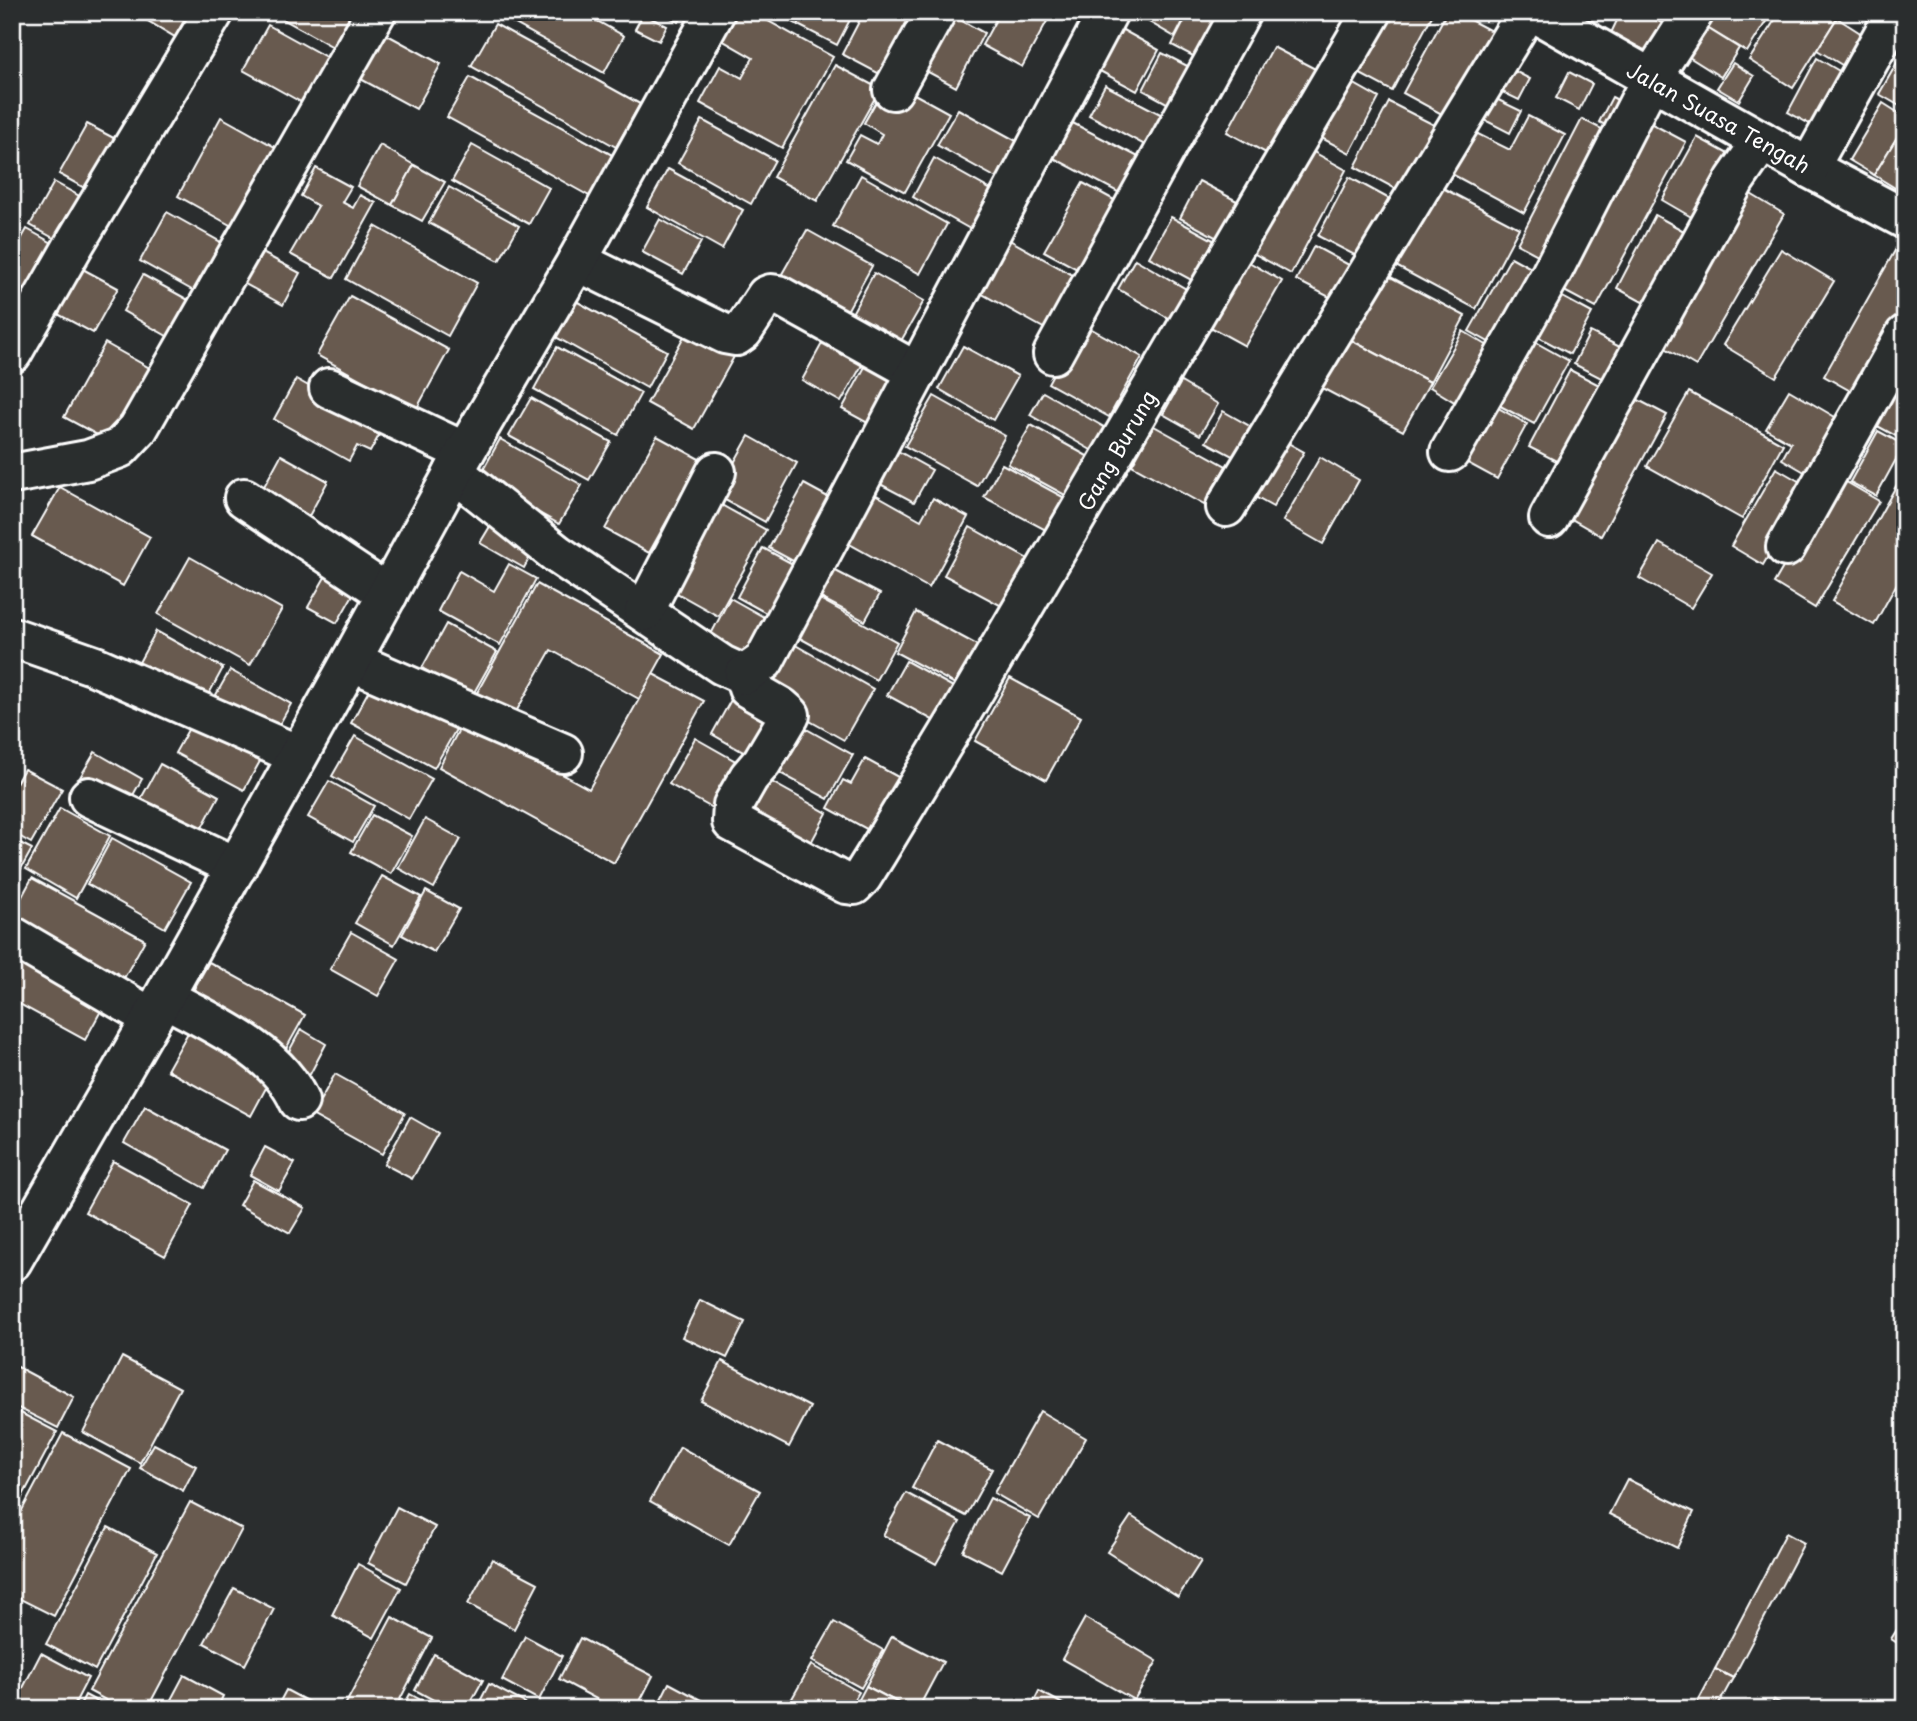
<svg xmlns="http://www.w3.org/2000/svg" width="1917" height="1721" font-family="'Playpen Sans',sans-serif">
  <rect width="100%" height="100%" fill="#2a2d2e"/>
  <filter id="ink" filterUnits="userSpaceOnUse"><feTurbulence type="fractalNoise" baseFrequency=".0143" numOctaves="2"/><feDisplacementMap in="SourceGraphic" scale="14" xChannelSelector="R" yChannelSelector="G"/><feConvolveMatrix kernelMatrix="1 2 1 2 8 2 1 2 1" color-interpolation-filters="sRGB"/></filter>
  <g filter="url(#ink)">
    <g fill="#685a4f" stroke="#fff" stroke-width="2">
      <polygon points="146,12 189,12 175,37 143,18"/>
      <polygon points="286,12 355,12 344,53 283,19"/>
      <polygon points="498,12 581,12 624,36 604,73 497,14"/>
      <polygon points="659,12 684,12 679,22"/>
      <polygon points="728,12 752,12 833,57 782,148 700,103 720,66 742,78 753,58 715,36"/>
      <polygon points="775,12 805,12 798,25"/>
      <polygon points="805,12 854,12 837,45 798,25"/>
      <polygon points="864,12 924,12 889,79 842,54"/>
      <polygon points="946,12 984,33 956,87 915,65"/>
      <polygon points="1000,12 1052,12 1022,67 982,45"/>
      <polygon points="1132,12 1188,12 1175,37"/>
      <polygon points="1189,12 1238,12 1210,65 1172,45"/>
      <polygon points="1331,12 1362,12 1355,25"/>
      <polygon points="1381,12 1434,12 1392,91 1351,69"/>
      <polygon points="1447,12 1455,12 1495,33 1449,118 1403,93"/>
      <polygon points="1621,12 1640,12 1662,23 1648,52 1611,33"/>
      <polygon points="1706,12 1772,12 1747,52 1699,23"/>
      <polygon points="1780,12 1828,12 1837,18 1793,88 1749,60"/>
      <polygon points="1855,12 1885,12 1878,25"/>
      <polygon points="643,14 667,26 659,41 635,29"/>
      <polygon points="1837,18 1876,43 1857,74 1817,50"/>
      <polygon points="1699,23 1739,48 1721,77 1681,52"/>
      <polygon points="495,24 640,104 616,147 471,66"/>
      <polygon points="268,25 333,61 308,106 243,70"/>
      <polygon points="1121,29 1159,50 1137,91 1098,70"/>
      <polygon points="382,32 441,64 416,109 357,77"/>
      <polygon points="1273,47 1323,73 1277,159 1227,132"/>
      <polygon points="1905,49 1905,109 1879,94"/>
      <polygon points="1162,53 1203,74 1183,112 1143,90"/>
      <polygon points="1817,58 1853,79 1824,132 1788,112"/>
      <polygon points="1733,63 1754,76 1739,101 1717,88"/>
      <polygon points="1501,64 1530,79 1519,100 1490,86"/>
      <polygon points="835,65 880,89 817,201 773,177"/>
      <polygon points="1569,72 1592,84 1579,110 1556,98"/>
      <polygon points="470,77 614,156 591,197 447,117"/>
      <polygon points="1342,77 1379,98 1350,153 1312,133"/>
      <polygon points="1105,85 1168,118 1152,149 1089,115"/>
      <polygon points="907,90 949,113 905,192 846,160 860,135 877,144 882,134 864,123 878,98"/>
      <polygon points="1486,94 1521,111 1510,133 1475,115"/>
      <polygon points="1612,97 1631,107 1618,131 1599,122"/>
      <polygon points="1389,102 1442,129 1407,195 1355,167"/>
      <polygon points="1883,103 1905,117 1905,124 1874,175 1849,160"/>
      <polygon points="958,109 1022,144 1002,181 937,145"/>
      <polygon points="1528,116 1565,135 1524,213 1448,172 1470,130 1510,150"/>
      <polygon points="221,117 282,151 239,230 178,196"/>
      <polygon points="1641,118 1686,142 1596,308 1551,284"/>
      <polygon points="1065,119 1150,163 1131,199 1046,154"/>
      <polygon points="1582,119 1615,136 1551,262 1517,244"/>
      <polygon points="702,120 775,160 751,204 678,163"/>
      <polygon points="87,124 125,144 97,195 59,174"/>
      <polygon points="1905,124 1905,194 1874,175"/>
      <polygon points="1697,137 1741,161 1705,225 1662,200"/>
      <polygon points="380,145 414,165 392,205 357,186"/>
      <polygon points="472,145 549,188 529,224 452,181"/>
      <polygon points="1301,145 1346,170 1291,274 1246,249"/>
      <polygon points="934,158 991,190 970,229 913,197"/>
      <polygon points="414,165 445,182 422,221 392,205"/>
      <polygon points="316,168 351,187 342,202 353,208 360,195 376,203 334,278 290,254 318,206 301,196"/>
      <polygon points="668,169 743,210 722,249 647,207"/>
      <polygon points="861,175 947,224 920,274 833,226"/>
      <polygon points="1349,177 1395,202 1364,260 1318,236"/>
      <polygon points="1199,181 1250,208 1230,245 1180,218"/>
      <polygon points="54,182 81,197 57,240 30,225"/>
      <polygon points="1083,183 1127,207 1088,275 1044,251"/>
      <polygon points="1437,185 1519,228 1476,309 1394,265"/>
      <polygon points="449,187 519,226 499,261 429,223"/>
      <polygon points="1744,190 1784,214 1696,366 1655,342"/>
      <polygon points="167,212 226,245 199,294 140,261"/>
      <polygon points="1655,215 1693,236 1655,309 1617,288"/>
      <polygon points="1171,217 1228,248 1206,288 1149,257"/>
      <polygon points="660,219 701,242 683,274 642,252"/>
      <polygon points="375,226 477,283 448,336 346,279"/>
      <polygon points="27,229 63,249 36,297 12,284 12,255"/>
      <polygon points="807,230 872,266 841,322 775,286"/>
      <polygon points="997,233 1085,282 1056,335 968,286"/>
      <polygon points="1314,246 1360,271 1343,304 1296,280"/>
      <polygon points="1897,247 1905,251 1905,323 1863,398 1824,376"/>
      <polygon points="255,249 300,273 283,305 238,280"/>
      <polygon points="1781,249 1834,281 1776,377 1723,345"/>
      <polygon points="1511,257 1531,268 1517,293 1532,301 1503,350 1469,331"/>
      <polygon points="1242,258 1282,281 1245,346 1205,324"/>
      <polygon points="1135,259 1198,296 1182,326 1118,289"/>
      <polygon points="79,267 118,288 93,333 54,312"/>
      <polygon points="1381,272 1465,316 1430,382 1345,337"/>
      <polygon points="874,273 924,301 893,355 844,328"/>
      <polygon points="143,275 201,307 181,344 123,311"/>
      <polygon points="12,284 36,297 12,341"/>
      <polygon points="1553,292 1592,313 1570,354 1531,333"/>
      <polygon points="350,296 449,350 416,410 317,355"/>
      <polygon points="576,301 667,351 647,388 556,337"/>
      <polygon points="1081,323 1142,357 1109,417 1048,383"/>
      <polygon points="688,329 735,355 694,429 647,403"/>
      <polygon points="1463,331 1500,353 1466,409 1430,387"/>
      <polygon points="1590,332 1622,348 1605,380 1574,364"/>
      <polygon points="1345,337 1430,382 1403,431 1320,387"/>
      <polygon points="1526,337 1569,361 1534,424 1491,401"/>
      <polygon points="825,338 865,360 841,402 802,380"/>
      <polygon points="105,343 153,370 112,443 64,417"/>
      <polygon points="963,346 1018,376 993,420 939,389"/>
      <polygon points="557,347 641,393 618,435 534,389"/>
      <polygon points="1905,356 1905,441 1870,422"/>
      <polygon points="867,363 900,381 875,427 842,409"/>
      <polygon points="1570,370 1609,390 1568,467 1529,447"/>
      <polygon points="296,379 383,428 370,452 357,446 349,461 274,419"/>
      <polygon points="1181,382 1218,404 1200,435 1163,414"/>
      <polygon points="1789,390 1847,424 1815,478 1782,459 1791,443 1766,429"/>
      <polygon points="1043,392 1118,435 1105,458 1030,415"/>
      <polygon points="1623,392 1667,415 1601,536 1558,511"/>
      <polygon points="1689,392 1783,444 1742,519 1647,466"/>
      <polygon points="934,396 1005,436 977,486 905,446"/>
      <polygon points="531,398 611,442 589,480 509,436"/>
      <polygon points="1482,399 1527,424 1497,479 1453,455"/>
      <polygon points="1223,411 1253,428 1236,458 1206,442"/>
      <polygon points="1031,425 1098,462 1076,501 1008,464"/>
      <polygon points="1154,426 1226,466 1204,505 1132,465"/>
      <polygon points="1878,431 1904,445 1876,496 1850,482"/>
      <polygon points="657,436 701,460 649,553 605,529"/>
      <polygon points="749,436 797,463 765,522 716,495"/>
      <polygon points="1279,438 1304,452 1273,507 1248,493"/>
      <polygon points="500,439 582,485 559,524 478,479"/>
      <polygon points="898,451 932,470 914,502 880,484"/>
      <polygon points="281,455 328,481 309,516 262,490"/>
      <polygon points="1320,457 1359,480 1323,544 1283,521"/>
      <polygon points="1002,464 1074,503 1057,536 984,497"/>
      <polygon points="1776,468 1809,487 1763,565 1731,546"/>
      <polygon points="1905,470 1905,569 1874,625 1832,601"/>
      <polygon points="1836,476 1879,501 1815,608 1774,583"/>
      <polygon points="804,484 839,503 804,567 769,548"/>
      <polygon points="60,487 150,537 123,586 32,536"/>
      <polygon points="873,493 921,520 933,498 968,517 929,588 846,542"/>
      <polygon points="709,498 766,530 718,616 661,584"/>
      <polygon points="495,518 538,542 524,568 480,543"/>
      <polygon points="970,527 1035,563 1009,610 944,575"/>
      <polygon points="1659,543 1712,573 1691,608 1639,578"/>
      <polygon points="763,548 804,570 777,619 737,597"/>
      <polygon points="190,557 282,609 250,665 158,614"/>
      <polygon points="509,564 536,579 500,645 438,611 459,571 494,591"/>
      <polygon points="828,567 880,594 865,621 813,594"/>
      <polygon points="329,570 358,586 337,623 308,607"/>
      <polygon points="1905,580 1905,597 1898,593"/>
      <polygon points="537,584 664,654 639,699 551,650 512,719 474,698"/>
      <polygon points="730,598 769,620 749,658 710,636"/>
      <polygon points="818,598 897,642 876,680 796,636"/>
      <polygon points="916,612 990,652 968,691 895,652"/>
      <polygon points="446,624 497,652 472,696 422,668"/>
      <polygon points="156,631 223,668 204,703 137,666"/>
      <polygon points="783,638 873,689 844,740 754,690"/>
      <polygon points="906,661 966,694 947,728 887,695"/>
      <polygon points="230,670 291,704 274,734 213,700"/>
      <polygon points="653,674 704,701 614,863 439,767 464,720 589,789"/>
      <polygon points="1010,678 1081,717 1046,780 975,741"/>
      <polygon points="375,679 458,726 434,768 351,723"/>
      <polygon points="12,681 19,685 12,697"/>
      <polygon points="737,689 784,715 759,761 712,734"/>
      <polygon points="194,719 263,756 244,790 175,753"/>
      <polygon points="794,722 853,755 828,799 769,767"/>
      <polygon points="355,736 432,779 409,819 332,776"/>
      <polygon points="695,738 746,767 721,813 669,784"/>
      <polygon points="95,752 142,779 127,806 79,779"/>
      <polygon points="865,759 911,784 883,838 828,808 843,780 851,784"/>
      <polygon points="160,764 219,796 198,835 139,802"/>
      <polygon points="24,769 62,789 31,843 12,832 12,790"/>
      <polygon points="759,775 827,813 807,850 739,813"/>
      <polygon points="329,781 374,806 353,842 308,817"/>
      <polygon points="60,808 110,836 76,898 26,869"/>
      <polygon points="372,815 412,836 391,874 351,852"/>
      <polygon points="425,819 461,839 434,888 398,868"/>
      <polygon points="112,838 191,882 165,928 87,884"/>
      <polygon points="12,839 32,849 12,885"/>
      <polygon points="382,876 421,897 394,945 355,923"/>
      <polygon points="32,878 145,940 118,989 12,930 12,915"/>
      <polygon points="426,891 459,909 434,952 402,935"/>
      <polygon points="351,932 399,959 378,996 330,969"/>
      <polygon points="12,944 108,998 85,1040 12,1000"/>
      <polygon points="209,962 305,1015 282,1056 186,1003"/>
      <polygon points="190,1029 273,1075 251,1116 167,1070"/>
      <polygon points="301,1029 326,1044 307,1080 281,1066"/>
      <polygon points="335,1074 405,1113 382,1154 312,1115"/>
      <polygon points="145,1106 225,1150 204,1188 124,1143"/>
      <polygon points="410,1117 438,1133 412,1179 384,1164"/>
      <polygon points="265,1147 295,1163 279,1191 250,1175"/>
      <polygon points="113,1161 193,1205 165,1256 85,1212"/>
      <polygon points="253,1180 305,1208 290,1233 239,1205"/>
      <polygon points="700,1300 745,1322 727,1358 682,1337"/>
      <polygon points="122,1357 180,1388 140,1463 83,1432"/>
      <polygon points="722,1361 810,1407 789,1447 701,1401"/>
      <polygon points="12,1364 74,1397 58,1428 12,1405"/>
      <polygon points="15,1410 57,1432 12,1516 12,1415"/>
      <polygon points="1040,1411 1086,1438 1039,1519 994,1493"/>
      <polygon points="63,1433 131,1469 54,1616 12,1595 12,1529"/>
      <polygon points="937,1440 992,1469 966,1516 912,1488"/>
      <polygon points="154,1444 196,1466 183,1491 140,1468"/>
      <polygon points="680,1447 760,1491 729,1545 650,1501"/>
      <polygon points="1627,1479 1694,1512 1677,1548 1609,1514"/>
      <polygon points="906,1493 960,1522 936,1564 883,1535"/>
      <polygon points="990,1498 1030,1518 1002,1571 963,1551"/>
      <polygon points="190,1502 242,1529 147,1709 122,1709 89,1691"/>
      <polygon points="397,1507 435,1527 406,1583 368,1563"/>
      <polygon points="1131,1516 1201,1561 1178,1597 1107,1552"/>
      <polygon points="108,1527 157,1553 95,1670 46,1644"/>
      <polygon points="1786,1533 1804,1543 1733,1678 1715,1669"/>
      <polygon points="492,1559 538,1583 514,1629 468,1604"/>
      <polygon points="358,1564 401,1588 374,1638 332,1615"/>
      <polygon points="234,1588 274,1609 245,1665 204,1643"/>
      <polygon points="392,1617 432,1638 395,1709 343,1709"/>
      <polygon points="1905,1617 1905,1648 1891,1639"/>
      <polygon points="1085,1618 1157,1661 1134,1700 1062,1659"/>
      <polygon points="834,1622 883,1650 861,1688 812,1661"/>
      <polygon points="525,1636 562,1656 539,1700 502,1680"/>
      <polygon points="892,1636 943,1662 918,1709 910,1709 866,1686"/>
      <polygon points="580,1638 653,1676 636,1709 615,1709 559,1679"/>
      <polygon points="41,1653 88,1678 72,1709 12,1709"/>
      <polygon points="434,1654 483,1680 467,1709 450,1709 415,1690"/>
      <polygon points="811,1665 859,1692 849,1709 786,1709"/>
      <polygon points="1715,1669 1733,1678 1716,1709 1694,1709"/>
      <polygon points="184,1675 223,1696 217,1709 166,1709"/>
      <polygon points="669,1683 714,1707 713,1709 656,1709"/>
      <polygon points="489,1684 525,1703 522,1709 476,1709"/>
      <polygon points="866,1686 910,1709 854,1709"/>
      <polygon points="286,1690 322,1709 276,1709"/>
      <polygon points="1039,1691 1072,1709 1030,1709"/>
      <polygon points="410,1694 437,1709 402,1709"/>
      <polygon points="85,1695 111,1709 78,1709"/>
      <polygon points="1774,1700 1790,1708 1789,1709 1769,1709"/>
    </g>
    <g fill="none" stroke-linecap="round" stroke-linejoin="round">
      <defs>
        <g id="minor">
          <polyline points="1534,12 1809,168 1905,219"/>
          <polyline points="893,90 936,12"/>
          <polyline points="1809,168 1896,12"/>
          <polyline points="577,261 725,334 736,336 743,331 766,296 771,294 778,295 917,372"/>
          <polyline points="12,353 75,243 214,12"/>
          <polyline points="1053,354 1241,12"/>
          <polyline points="329,388 465,452"/>
          <polyline points="1450,452 1551,274 1651,79 1694,12"/>
          <polyline points="454,472 557,554 722,665 744,675 748,688 781,707 790,715 762,762 749,777 733,805 732,822 846,884 854,885 862,877 877,853 959,717 1372,12"/>
          <polyline points="12,474 88,460 120,448 138,429 376,12"/>
          <polyline points="244,498 388,594"/>
          <polyline points="1226,507 1527,12"/>
          <polyline points="1549,518 1735,180 1762,141"/>
          <polyline points="1786,547 1905,335"/>
          <polyline points="644,612 716,472"/>
          <polyline points="12,637 95,666 298,755"/>
          <polyline points="351,661 563,753"/>
          <polyline points="744,675 764,661 1108,12"/>
          <polyline points="89,797 237,867"/>
          <polyline points="12,936 152,1018"/>
          <path d="M164,997C210,1023 277,1050 299,1101"/>
          <polyline points="12,1261 152,1018 351,661 465,452 577,261 715,12"/>
        </g>
      </defs>
      <use href="#minor" stroke="#fff" stroke-width="44"/>
      <use href="#minor" stroke="#2a2d2e" stroke-width="38"/>
    </g>
  </g>
  <g text-anchor="middle" dominant-baseline="central" stroke-width="5" stroke-linejoin="round" paint-order="stroke">
    <g font-size="21" fill="#fff" stroke="#2a2d2e">
      <text transform="translate(1719 117) rotate(29)">Jalan Suasa Tengah</text>
      <text transform="translate(1116 450) rotate(-60)">Gang Burung</text>
    </g>
  </g>
  <rect width="1917" height="1721" fill="none" stroke="#2a2d2e" stroke-width="42"/>
  <rect x="21" y="21" width="1875" height="1679" fill="none" stroke="#fff" stroke-width="2.5" filter="url(#ink)"/>
</svg>
